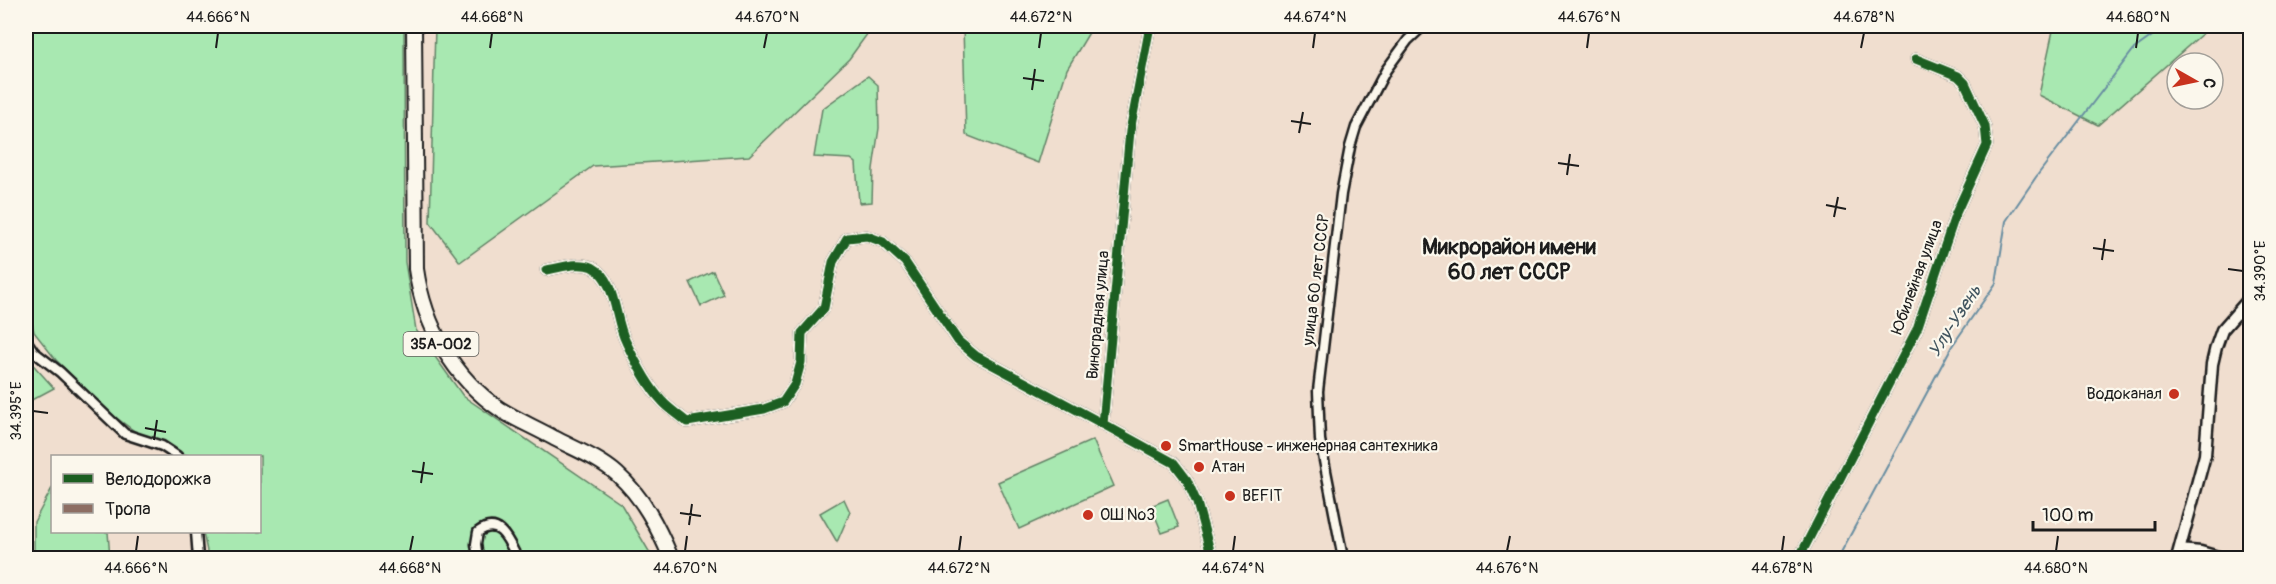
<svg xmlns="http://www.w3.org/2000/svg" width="2276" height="584" font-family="Pangolin,sans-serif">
  <rect width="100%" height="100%" fill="#f0decf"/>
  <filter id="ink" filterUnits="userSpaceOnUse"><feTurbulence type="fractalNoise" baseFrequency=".0167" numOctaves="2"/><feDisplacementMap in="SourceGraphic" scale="12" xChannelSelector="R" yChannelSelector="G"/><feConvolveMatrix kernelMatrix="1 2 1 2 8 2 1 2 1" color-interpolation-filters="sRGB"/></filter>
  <g filter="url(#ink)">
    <g fill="#a8e8b1" stroke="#628266" stroke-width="1.5">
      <polygon points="26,26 404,26 405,262 416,330 463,396 621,504 653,558 206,558 207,551 203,532 260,532 260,456 189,456 140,435 111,414 56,360 34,332 26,295"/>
      <polygon points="435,26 873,26 849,59 749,156 593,166 460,262 430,222"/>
      <polygon points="963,26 1093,26 1067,69 1038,163 966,135"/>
      <polygon points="2054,26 2211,26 2098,125 2039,95"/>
      <polygon points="868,76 878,85 879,128 873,169 872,202 859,203 856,163 851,159 814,157 822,109"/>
      <polygon points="713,271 724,295 701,306 690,282"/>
      <polygon points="26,357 54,388 26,403"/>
      <polygon points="1093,440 1113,486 1019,529 998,482"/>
      <polygon points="52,488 52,532 108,532 110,558 34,558 34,522"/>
      <polygon points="844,499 850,512 837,542 820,513"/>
      <polygon points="1168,499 1179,527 1162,533 1151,506"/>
    </g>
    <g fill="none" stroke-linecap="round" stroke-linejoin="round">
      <polyline stroke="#678da1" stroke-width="2" points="1838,558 1952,346 1996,283 2006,221 2036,177 2134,49 2166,26"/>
      <defs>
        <g id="minor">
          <polyline points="1150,26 1130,131 1103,424 1174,463 1187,480 1197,503 1212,558"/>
          <path d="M546,270C560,268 579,261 592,267C617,280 614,319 626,342C635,361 647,385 662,401C669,409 679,415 687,422L764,409L783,402L795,384L801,362L802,333L824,308L833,262L847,238L867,236L883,242L905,262L958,341L976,356L1103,424"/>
          <polyline points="26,340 34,352 60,372 125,434 162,446 177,456"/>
          <polyline points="196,532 198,558"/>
          <polyline points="2179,549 2201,551 2225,558"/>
          <path d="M478,558L476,544L478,532C500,516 509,542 517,558"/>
          <polyline points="1343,558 1320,440 1318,391 1341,194 1350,147 1356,127 1386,70 1408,40 1423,26"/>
          <polyline points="1799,558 1917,329 1956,213 1987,145 1985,126 1965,83 1958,76 1916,59"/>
        </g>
        <polyline id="tertiary" points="2177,558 2205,455 2212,364 2216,347 2222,330 2250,298"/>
        <path id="trunk" d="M414,26L416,269C424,325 453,378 501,410C517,420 536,428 554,438C575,449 599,458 617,474C643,497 658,527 671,558"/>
      </defs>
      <use href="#minor" stroke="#1c1c1c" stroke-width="13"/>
      <use href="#tertiary" stroke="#1c1c1c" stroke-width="15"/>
      <use href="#trunk" stroke="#1c1c1c" stroke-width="18"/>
      <use href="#minor" stroke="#fbf7ec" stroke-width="8"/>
      <use href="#tertiary" stroke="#fbf7ec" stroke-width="10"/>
      <use href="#trunk" stroke="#fbf7ec" stroke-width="14"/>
      <polyline stroke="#8d6e63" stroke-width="8" stroke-dasharray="15 8" stroke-linecap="butt" points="26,350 34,352"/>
      <defs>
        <g id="cycleway">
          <polyline points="1150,26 1130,131 1103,424 1174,463 1187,480 1197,503 1212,558"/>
          <path d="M546,270C560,268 579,261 592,267C617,280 614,319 626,342C635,361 647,385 662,401C669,409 679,415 687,422L764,409L783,402L795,384L801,362L802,333L824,308L833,262L847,238L867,236L883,242L905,262L958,341L976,356L1103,424"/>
          <polyline points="1799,558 1917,329 1956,213 1987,145 1985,126 1965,83 1958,76 1916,59"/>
        </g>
      </defs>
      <use href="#cycleway" stroke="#fbf7ec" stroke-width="13"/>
      <use href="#cycleway" stroke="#1b5e20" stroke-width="9"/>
    </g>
  </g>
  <path fill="none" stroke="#1c1c1c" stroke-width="2" d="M216,48L218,33M490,48L492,33M764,48L767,33M1039,48L1041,33M1313,48L1315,33M1587,48L1589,33M1861,48L1864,33M2136,48L2138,33M1023,78L1044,81M1032,90L1035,69M1291,121L1311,124M1299,133L1303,112M1558,163L1579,166M1567,175L1570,154M1826,205L1846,209M1834,217L1838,197M2093,248L2114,251M2102,260L2105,239M2228,269L2243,271M33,411L48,413M145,428L166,432M154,440L157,420M412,471L433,474M421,483L424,462M680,513L701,516M689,525L692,504M136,551L138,536M410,551L413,536M685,551L687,536M959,551L961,536M1233,551L1235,536M1507,551L1510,536M1782,551L1784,536M2056,551L2058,536"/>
  <g fill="#c8321e" stroke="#fbf7ec" stroke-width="2">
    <circle cx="2174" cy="394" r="6"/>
    <circle cx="1166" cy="446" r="6"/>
    <circle cx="1199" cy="467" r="6"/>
    <circle cx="1230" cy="496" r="6"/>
    <circle cx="1088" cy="515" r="6"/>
  </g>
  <g text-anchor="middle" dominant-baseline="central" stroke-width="4.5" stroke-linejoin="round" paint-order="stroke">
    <rect fill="#fbf7ec" stroke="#5f5e5a" stroke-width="1.5" x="403.5" y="332" width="75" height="24" rx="4.5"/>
    <g font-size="15" font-weight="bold" fill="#1c1c1c">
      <text x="441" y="344">35А-002</text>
    </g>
    <g font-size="16" fill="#1c1c1c" stroke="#fbf7ec">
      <text transform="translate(1917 277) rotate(-70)">Юбилейная улица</text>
      <text transform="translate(1316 280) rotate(-83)">улица 60 лет СССР</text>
      <text transform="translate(1098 315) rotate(-85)">Виноградная улица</text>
    </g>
    <g font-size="16" fill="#1c1c1c" stroke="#fbf7ec" text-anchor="start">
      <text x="2162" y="394" text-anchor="end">Водоканал</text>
      <text x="1178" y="446">SmartHouse - инженерная сантехника</text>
      <text x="1211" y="467">Атан</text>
      <text x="1242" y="496">BEFIT</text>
      <text x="1100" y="515">ОШ №3</text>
    </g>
    <g font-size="18" font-style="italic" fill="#42555f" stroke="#fbf7ec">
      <text transform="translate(1955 321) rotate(-57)">Улу-Узень</text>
    </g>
    <g font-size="22" font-weight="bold" fill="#1c1c1c" stroke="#fbf7ec">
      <text x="1509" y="247">Микрорайон имени<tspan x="1509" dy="25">60 лет СССР</tspan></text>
    </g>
  </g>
  <rect width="2276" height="584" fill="none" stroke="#fbf7ec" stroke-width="66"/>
  <rect x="51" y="455" width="210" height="78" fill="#fbf7ec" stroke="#a29f99" stroke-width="1.5"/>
  <rect x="63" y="474" width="30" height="9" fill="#1b5e20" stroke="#a29f99" stroke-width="1.5"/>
  <text x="105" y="485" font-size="18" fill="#1c1c1c">Велодорожка</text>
  <rect x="63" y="504" width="30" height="9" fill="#8d6e63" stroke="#a29f99" stroke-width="1.5"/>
  <text x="105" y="515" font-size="18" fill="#1c1c1c">Тропа</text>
  <g transform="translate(2195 81) rotate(99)"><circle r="28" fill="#fbf7ec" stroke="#a29f99" stroke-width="1.5"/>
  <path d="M0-4.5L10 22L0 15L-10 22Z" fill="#c8321e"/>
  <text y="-9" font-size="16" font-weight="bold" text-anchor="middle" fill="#1c1c1c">С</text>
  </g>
  <path d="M2033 521v9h122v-9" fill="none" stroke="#1c1c1c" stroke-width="3"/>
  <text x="2042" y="521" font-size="18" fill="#1c1c1c" stroke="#fbf7ec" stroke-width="4.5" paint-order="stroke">100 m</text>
  <rect x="33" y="33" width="2210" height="518" fill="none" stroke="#1c1c1c" stroke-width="2"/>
  <g font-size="15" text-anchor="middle" fill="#1c1c1c">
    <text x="218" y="22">44.666°N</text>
    <text x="492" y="22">44.668°N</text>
    <text x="767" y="22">44.670°N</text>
    <text x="1041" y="22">44.672°N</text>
    <text x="1315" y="22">44.674°N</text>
    <text x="1589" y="22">44.676°N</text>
    <text x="1864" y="22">44.678°N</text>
    <text x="2138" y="22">44.680°N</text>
    <text transform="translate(2260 271) rotate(-90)" y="5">34.390°E</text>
    <text transform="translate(16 411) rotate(-90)" y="5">34.395°E</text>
    <text x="136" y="573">44.666°N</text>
    <text x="410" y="573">44.668°N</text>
    <text x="685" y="573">44.670°N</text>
    <text x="959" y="573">44.672°N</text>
    <text x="1233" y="573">44.674°N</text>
    <text x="1507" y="573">44.676°N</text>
    <text x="1782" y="573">44.678°N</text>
    <text x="2056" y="573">44.680°N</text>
  </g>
</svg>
